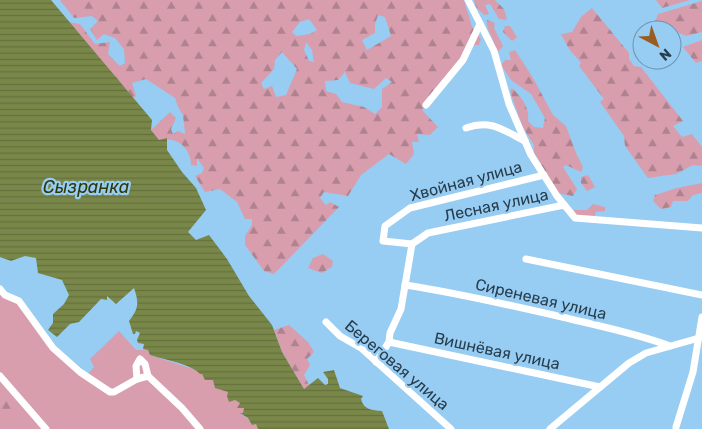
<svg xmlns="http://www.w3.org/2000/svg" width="702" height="429" font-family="Rubik,sans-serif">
  <defs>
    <pattern id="forest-firs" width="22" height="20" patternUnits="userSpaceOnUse" patternTransform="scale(1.25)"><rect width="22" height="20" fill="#d89eae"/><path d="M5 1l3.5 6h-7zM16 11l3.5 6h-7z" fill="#af8290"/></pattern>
    <pattern id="water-rules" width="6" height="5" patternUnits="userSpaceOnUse" patternTransform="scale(1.25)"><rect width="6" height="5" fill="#798849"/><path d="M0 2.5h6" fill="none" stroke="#63703f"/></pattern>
  </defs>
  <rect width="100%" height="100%" fill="#97ccf3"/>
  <g fill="url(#forest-firs)" fill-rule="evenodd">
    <path d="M60,0H464L472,27L481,39L479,45H469L432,101L422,110L438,127L430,135L417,134L419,142H412L414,154L406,164L389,154L361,175L348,196L324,192L320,198L326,205L330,202L339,207L274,274L264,271L245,245V236L252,225V219H245L237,202L220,189L205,192L195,176L202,173L204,168L197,158V166L191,165C191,148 176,135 159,141L151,130L170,112L176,118L171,129L173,134L178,131L185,134L183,115L178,107L175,98L146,79L132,83L136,96L133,98L67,22L80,24L95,44L110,42L108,54L120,66L125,63L124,49L115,38L104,34L97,40L90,29L98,21L92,16L74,18ZM378,15L385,17L391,36L367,50L362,40L375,33V24ZM309,19L317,30L310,34L296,36L292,32L300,22ZM306,42L312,50L314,62L309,61L304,50ZM282,52L297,69L286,95L276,97L272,86L264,89L261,83L274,69L275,60ZM345,72L350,83L374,89L386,78L392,82L382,89V107L375,114L364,107L342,102L336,94L326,91L325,81L338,80Z"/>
    <polygon points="474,0 495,0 504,9 507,20 499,19 490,4 485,5 489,14 484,15 476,7"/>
    <polygon points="656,0 690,0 662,8"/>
    <polygon points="702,1 702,32 686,36 655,22 658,14"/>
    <polygon points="592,8 629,53 629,59 634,66 641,67 683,121 673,126 682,137 692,134 702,147 702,166 693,165 676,174 648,178 625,146 624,136 600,102 604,99 579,66 581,63 569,49 561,34 572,32 581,17"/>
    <path d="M487,20L495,23L494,28L503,46L498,52L494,49C496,38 485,31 487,20Z"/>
    <polygon points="505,26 510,26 517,37 512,41 503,32"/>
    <polygon points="702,40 702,61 696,63 683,47"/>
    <path d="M515,50L533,78L553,115L566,126L576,153L583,167L581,172L566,165L563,167L577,189L573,196L557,193L534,152V145L522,126L510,91L512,88C521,97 530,107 528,121L534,127L543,128L545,118L531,94L511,80L501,65L505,60H511L509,52Z"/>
    <polygon points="588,175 595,187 587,191 581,183 581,177"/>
    <polygon points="702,183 702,193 693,195 688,201 673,201 671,207 661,209 653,201 655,195 677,188"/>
    <polygon points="593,204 605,207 605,211 596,212 594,217 575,216 574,210 587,210"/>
    <polygon points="323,254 333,261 332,267 322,273 308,268 313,258"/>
    <polygon points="289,325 308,342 314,352 307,359 310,365 304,375 309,385 304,389 282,352 274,330"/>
    <polygon points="12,394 23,407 3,424 5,429 0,429 0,403"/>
  </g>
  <polygon fill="#d89eae" points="0,289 19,301 46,337 86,376 94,367 90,359 119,331 136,350 148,350 150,355 196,370 213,380 228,392 235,400 240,403 237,408 244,407 243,413 241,414 256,424 258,429 5,429 2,424 9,414 23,407 12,394 0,403"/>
  <path fill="url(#water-rules)" d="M0,0H51L152,120L151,130L159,140L167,138V150L182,172L196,188L206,210L188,232L196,240L209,235L227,259L249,296L272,325L282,352L304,389L318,378L325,385L328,384V379L323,372L334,370L340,388L363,396L361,399C364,410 372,410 382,411L389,429H258L256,424L252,425L248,418L240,413H243L244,408H237L240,403L235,400L229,402L227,396L228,392L215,388L213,380H205L202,374H200C192,364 162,359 150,355L148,350L143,349L144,344L138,343L137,340L140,333L136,331L135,334H133L129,321C139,308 139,303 134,288L116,304L107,296V300L101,299L79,322L70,324L57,337L48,330L53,323V314L64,304L69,295L62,280L38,273L36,258L25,256L11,261L0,257Z"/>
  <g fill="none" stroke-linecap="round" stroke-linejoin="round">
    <g stroke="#fff" stroke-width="7">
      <polyline points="468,0 494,51 509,104 531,155 557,196 575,218 702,228"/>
      <polyline points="426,105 463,60 480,24"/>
      <path d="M466,128C491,119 503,130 525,141"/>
      <polyline points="544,175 410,208 385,226 383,241 412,244 428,233 564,205"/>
      <polyline points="526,259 702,295"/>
      <path d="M405,285C458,293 510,305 562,317C599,326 635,333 670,346"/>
      <polyline points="0,289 5,295 19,301 53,348 80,372 110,392 114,392 137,379 148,376 182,408 200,429"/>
      <polyline points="326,322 340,336 361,348 451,429"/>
      <polyline points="389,342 600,387"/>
      <polyline points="376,362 389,342 390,333 401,309 412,244"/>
      <polyline points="0,376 46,429"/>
      <polyline points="137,379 136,366 140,359 145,364 148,376"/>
      <polyline points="676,427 693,372 702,317"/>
      <polyline points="550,429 629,363 646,353 699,338"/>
    </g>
  </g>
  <g text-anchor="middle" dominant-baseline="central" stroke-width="4.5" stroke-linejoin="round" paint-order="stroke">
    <g font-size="16" fill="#273d4c" stroke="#97ccf3">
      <text transform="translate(466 181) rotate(-15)">Хвойная улица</text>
      <text transform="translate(496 205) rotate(-12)">Лесная улица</text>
      <text transform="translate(541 299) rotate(13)">Сиреневая улица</text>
      <text transform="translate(497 351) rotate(12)">Вишнёвая улица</text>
      <text transform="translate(397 365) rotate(40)">Береговая улица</text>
    </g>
    <g font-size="18" font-style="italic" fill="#2f3806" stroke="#97ccf3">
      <text x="86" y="187">Сызранка</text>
    </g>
  </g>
  <g transform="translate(657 45) rotate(139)"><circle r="24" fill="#97ccf3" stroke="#6a93b0"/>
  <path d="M0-4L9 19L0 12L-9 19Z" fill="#9a5d21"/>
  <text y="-8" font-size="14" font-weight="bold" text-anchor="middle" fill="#273d4c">N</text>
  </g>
</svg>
